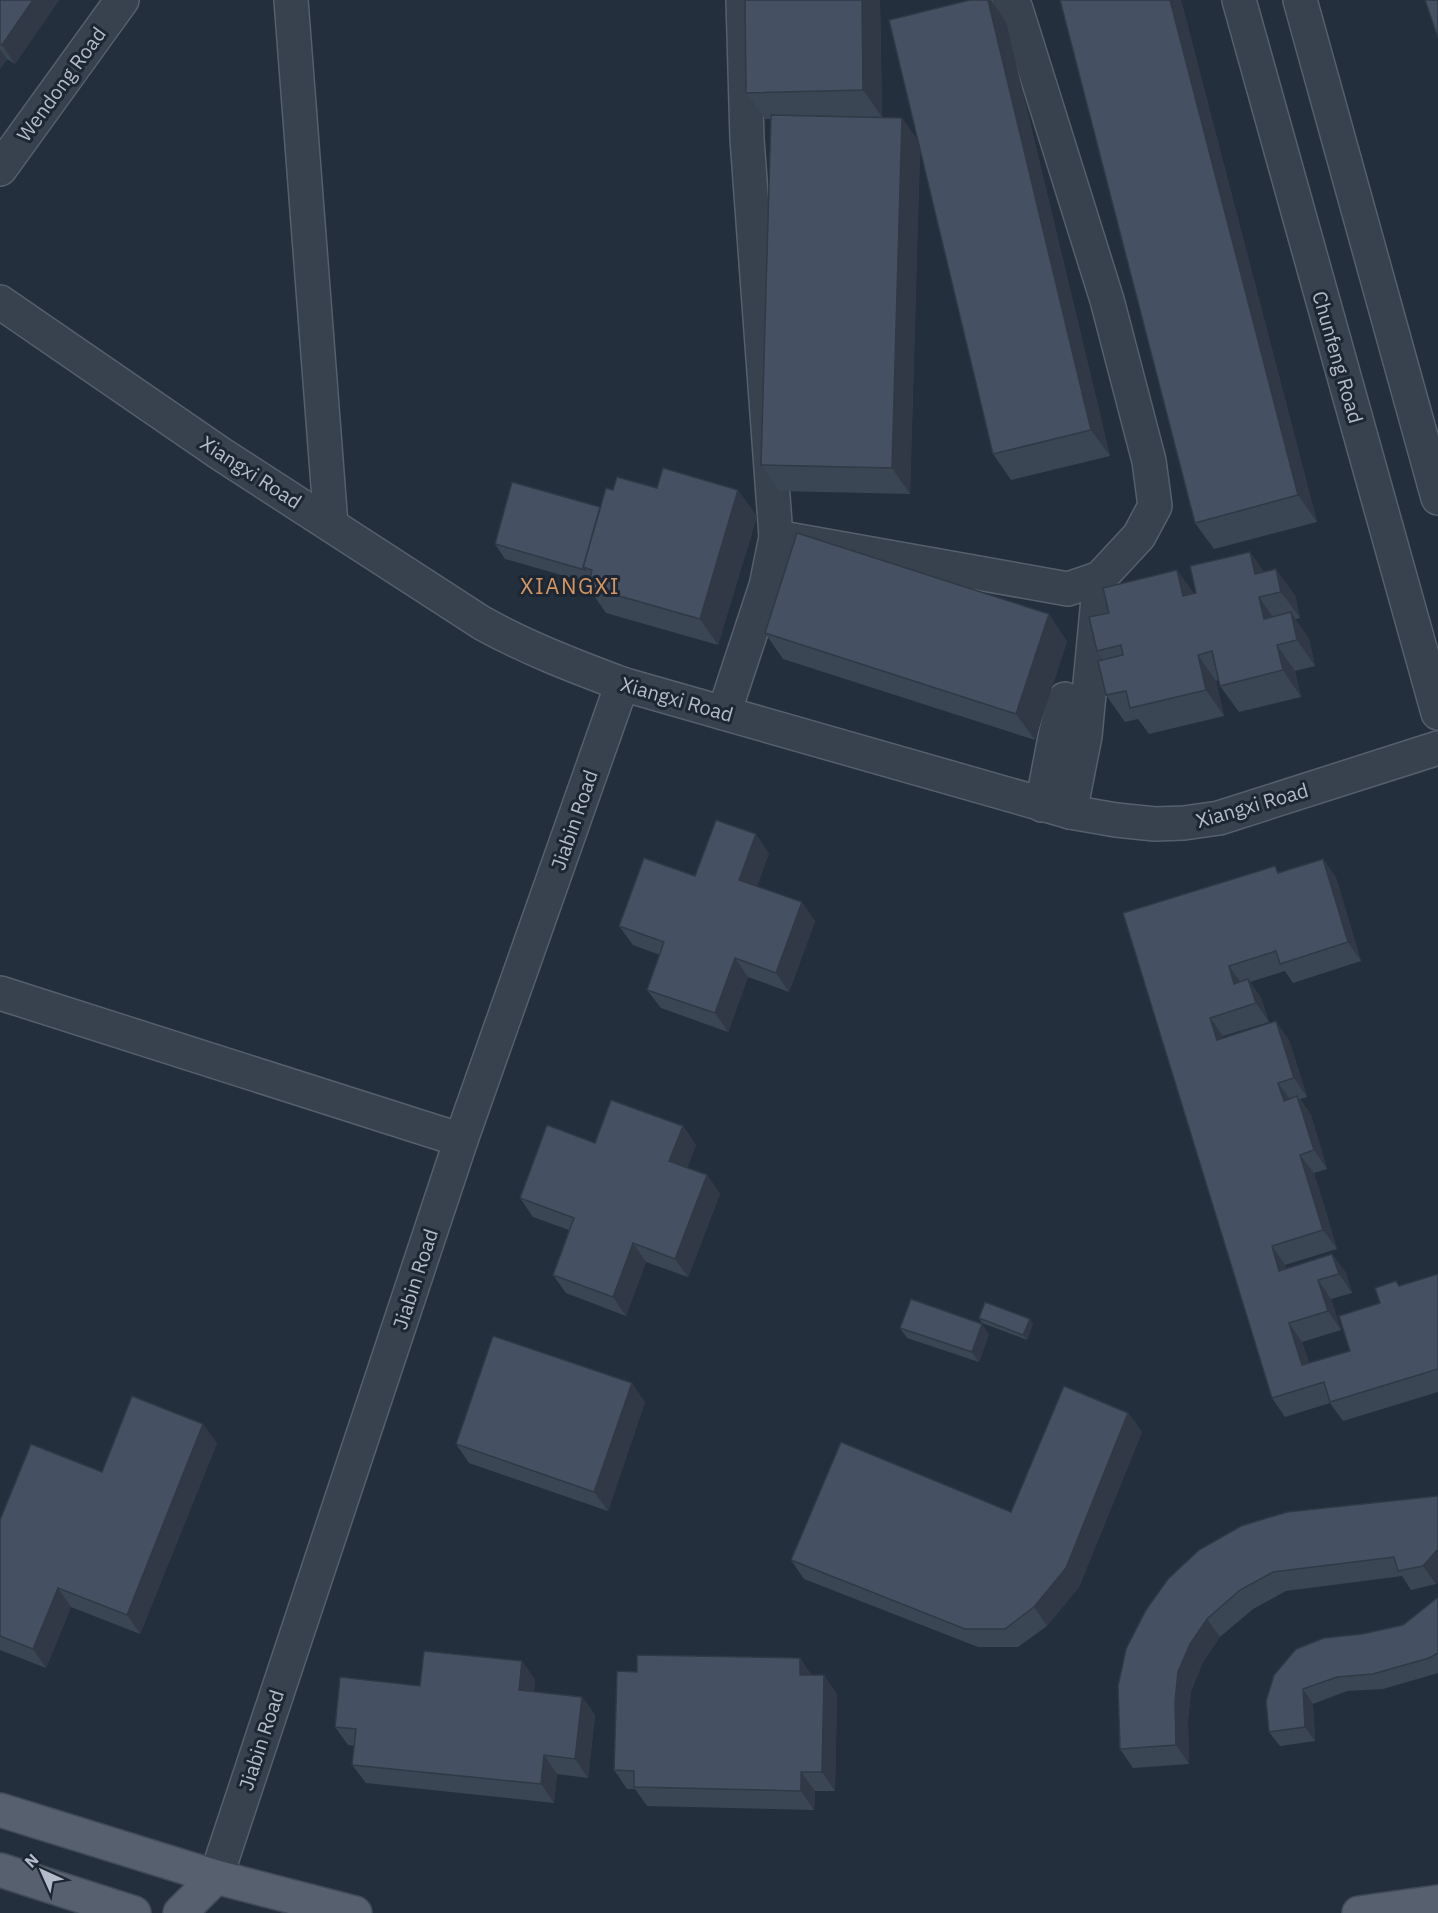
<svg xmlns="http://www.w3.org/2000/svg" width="1438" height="1913" font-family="'IBM Plex Sans',sans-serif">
  <rect width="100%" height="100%" fill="#242f3e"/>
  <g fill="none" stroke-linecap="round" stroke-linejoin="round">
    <defs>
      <g id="minor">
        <polyline points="291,0 331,525"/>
        <polyline points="1239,0 1438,713"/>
        <polyline points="1300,0 1438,498"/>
        <polyline points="0,169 122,0"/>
        <path d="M0,302L221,454L482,623C527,648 574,666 622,684L1070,812L1116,820L1155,824L1184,823L1219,818L1438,748"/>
        <polyline points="776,537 1068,589 1100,578 1139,536 1155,506 1149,461 1107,300 1016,9 1009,0"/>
        <polyline points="724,713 766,586 776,537 747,139 743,0"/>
        <polyline points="1042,805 1056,732 1065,699"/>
        <polyline points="1070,812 1085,736 1100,578"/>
        <polyline points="0,993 461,1140"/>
        <polyline points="216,1877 461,1140 622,684"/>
      </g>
      <g id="major">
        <polyline points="0,1810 216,1877 355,1913"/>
        <polyline points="0,1870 134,1913"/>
        <polyline points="180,1913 216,1877"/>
        <polyline points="1359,1913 1438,1902"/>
      </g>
    </defs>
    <use href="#minor" stroke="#565f6c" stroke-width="36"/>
    <use href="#major" stroke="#414a57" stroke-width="36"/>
    <use href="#minor" stroke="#38414e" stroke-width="33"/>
    <use href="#major" stroke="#56606e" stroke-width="33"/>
  </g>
  <g fill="#3b4654">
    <polygon points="0,0 59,0 15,64 7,59 0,69"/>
    <polygon points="880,0 882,117 855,117 902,118 918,141 970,0 991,0 1006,22 1110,456 1011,480 993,454 920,150 910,494 779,491 761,465 771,119 765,119 746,93"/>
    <polygon points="1060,0 1181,0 1317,522 1214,549 1195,523"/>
    <polygon points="613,490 757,516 718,645 606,613 588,587 589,583 505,559 495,544 600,507"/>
    <polygon points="1250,552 1264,572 1295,595 1300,618 1295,619 1309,639 1315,666 1295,671 1301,697 1239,712 1220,686 1219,680 1216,681 1224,716 1149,734 1138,719 1125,722 1106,695 1103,660 1097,651 1109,613 1177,570 1194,594 1196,593"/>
    <polygon points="765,633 1067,641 1035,740 783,659"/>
    <polygon points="769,853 757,886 815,921 789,992 748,977 728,1032 661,1008 647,990 660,955 633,945 619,926 695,876"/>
    <polygon points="1323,859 1336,878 1361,961 1293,983 1285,971 1250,982 1261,998 1269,1022 1223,1036 1223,1038 1289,1040 1307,1097 1300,1099 1311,1115 1327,1169 1314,1173 1337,1249 1285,1265 1286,1269 1332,1254 1346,1273 1352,1293 1331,1299 1341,1330 1302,1342 1309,1363 1350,1351 1380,1303 1400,1286 1438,1274 1438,1392 1343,1421 1330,1403 1285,1417 1272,1398 1123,913 1280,872"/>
    <polygon points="683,1126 696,1145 687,1168 707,1175 720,1194 688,1277 646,1262 626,1316 566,1293 553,1275 569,1230 533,1217 520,1198"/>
    <polygon points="979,1318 1033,1324 1027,1340 982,1323"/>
    <polygon points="900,1328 989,1334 979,1362 907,1338"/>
    <polygon points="645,1402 608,1511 469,1463 456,1444"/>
    <polygon points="1128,1413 1142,1432 1079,1587 1047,1626 1018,1647 978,1647 804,1579 791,1560 1011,1512"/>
    <polygon points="217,1443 140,1634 71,1607 46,1668 0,1650 0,1520 102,1472"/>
    <polygon points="1438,1496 1438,1582 1436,1584 1411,1590 1402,1576 1286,1591 1253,1609 1220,1637 1203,1662 1191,1691 1188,1721 1189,1764 1133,1768 1120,1749 1146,1610"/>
    <polygon points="1438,1597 1438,1673 1383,1689 1347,1691 1313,1704 1315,1741 1280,1746 1269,1732 1274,1675 1362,1634 1403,1625"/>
    <polygon points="522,1661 535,1680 534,1692 582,1697 595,1715 588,1778 557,1774 554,1803 366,1783 352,1765 354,1746 348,1745 335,1727 420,1686"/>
    <polygon points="812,1675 837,1694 835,1791 815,1791 814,1810 647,1806 635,1789 627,1789 614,1770"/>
  </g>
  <g fill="#303945">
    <polygon points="33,0 59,0 15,64 2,45"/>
    <polygon points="862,0 880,0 882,117 863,90"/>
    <polygon points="988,0 991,0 1006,22 1110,456 1091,430"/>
    <polygon points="1170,0 1181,0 1317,522 1298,495"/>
    <polygon points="0,49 7,59 0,69"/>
    <polygon points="902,118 920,144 910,494 892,468"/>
    <polygon points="738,490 757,516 718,645 700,619"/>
    <polygon points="1250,552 1268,578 1255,574"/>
    <polygon points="1276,569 1295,595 1300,618 1281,592"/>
    <polygon points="1177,570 1196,596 1183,596"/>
    <polygon points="1259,597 1277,623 1282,645 1264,619"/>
    <polygon points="1291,612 1309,639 1315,666 1297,640"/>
    <polygon points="1049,614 1067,641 1035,740 1016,714"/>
    <polygon points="1277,645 1295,671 1301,697 1283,670"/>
    <polygon points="1198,655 1216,681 1224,716 1206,690"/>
    <polygon points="756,834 769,853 752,899 739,880"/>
    <polygon points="1323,859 1336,878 1361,961 1348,942"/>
    <polygon points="802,902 815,921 789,992 776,973"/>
    <polygon points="735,958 748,977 728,1032 715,1013"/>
    <polygon points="1229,966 1242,984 1234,984"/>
    <polygon points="1248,979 1261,998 1269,1022 1256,1003"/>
    <polygon points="1210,1018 1223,1036 1230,1058 1217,1040"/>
    <polygon points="1276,1021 1289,1040 1307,1097 1294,1078"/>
    <polygon points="1278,1083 1292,1102 1284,1101"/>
    <polygon points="1297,1096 1311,1115 1327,1169 1314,1150"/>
    <polygon points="683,1126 696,1145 682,1180 669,1161"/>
    <polygon points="1300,1155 1314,1173 1337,1249 1323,1230"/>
    <polygon points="707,1175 720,1194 688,1277 675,1259"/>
    <polygon points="633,1243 646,1262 626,1316 613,1297"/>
    <polygon points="1272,1246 1285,1265 1293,1290 1279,1271"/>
    <polygon points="1332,1254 1346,1273 1352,1293 1339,1274"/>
    <polygon points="1318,1280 1331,1299 1341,1330 1328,1311"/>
    <polygon points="1030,1319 1033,1324 1027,1340 1023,1335"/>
    <polygon points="1289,1323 1302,1342 1315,1384 1302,1365"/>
    <polygon points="982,1324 989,1334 979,1362 972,1352"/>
    <polygon points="632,1383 645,1402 608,1511 594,1492"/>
    <polygon points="1128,1413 1142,1432 1079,1587 1047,1626 1034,1607"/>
    <polygon points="203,1424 217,1443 140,1634 127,1615"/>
    <polygon points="1438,1549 1438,1582 1436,1584 1423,1566"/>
    <polygon points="58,1588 71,1607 46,1668 33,1649"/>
    <polygon points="1207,1619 1220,1637 1203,1662 1191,1691 1188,1721 1189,1764 1176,1745 1175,1702 1178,1672 1190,1644"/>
    <polygon points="800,1658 813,1677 800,1675"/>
    <polygon points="522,1661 535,1680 532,1709 519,1690"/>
    <polygon points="824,1675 837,1694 835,1791 822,1772"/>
    <polygon points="1303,1689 1313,1704 1315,1741 1305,1727"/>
    <polygon points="582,1697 595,1715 588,1778 575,1759"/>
    <polygon points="544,1755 557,1774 554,1803 541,1784"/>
    <polygon points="801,1772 815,1791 814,1810 801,1791"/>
  </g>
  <g fill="#455162" stroke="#303945" stroke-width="1.5">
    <polygon points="0,0 33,0 2,45 0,44"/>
    <polygon points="745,0 862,0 863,90 746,93"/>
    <polygon points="970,0 988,0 1091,430 993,454 889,20"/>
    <polygon points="1060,0 1170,0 1298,495 1195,523"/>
    <polygon points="1425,0 1438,0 1438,38"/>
    <polygon points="771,115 902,118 892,468 761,465"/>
    <polygon points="663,468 738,490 700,619 588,587 592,570 583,567 606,488 613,490 617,477 657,488"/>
    <polygon points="512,482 600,507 583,567 585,570 495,544"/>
    <polygon points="797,533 1049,614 1016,714 765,633"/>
    <polygon points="1250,552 1255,574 1276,569 1281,592 1259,597 1264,619 1291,612 1297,640 1277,645 1283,670 1220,686 1212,651 1198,655 1206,690 1130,708 1126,691 1106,695 1098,661 1123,655 1121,645 1097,651 1089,617 1109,613 1103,588 1177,570 1183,596 1196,593 1190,566"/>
    <polygon points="716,820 756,834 739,880 802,902 776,973 735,958 715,1013 647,990 664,942 619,926 644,858 695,876"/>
    <polygon points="1323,859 1348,942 1280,964 1276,951 1229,966 1234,984 1248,979 1256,1003 1210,1018 1217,1040 1276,1021 1294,1078 1278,1083 1284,1101 1297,1096 1314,1150 1300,1155 1323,1230 1272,1246 1279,1271 1332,1254 1339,1274 1318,1280 1328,1311 1289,1323 1302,1365 1350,1351 1339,1316 1380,1303 1375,1288 1396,1281 1399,1286 1438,1274 1438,1369 1330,1402 1324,1382 1272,1398 1123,913 1275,866 1278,873"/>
    <polygon points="611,1100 683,1126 669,1161 707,1175 675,1259 633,1243 613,1297 553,1275 574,1218 520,1198 547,1125 595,1143"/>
    <polygon points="911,1299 982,1324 972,1352 900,1328"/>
    <polygon points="985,1302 1030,1319 1023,1335 979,1318"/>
    <polygon points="493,1336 632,1383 594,1492 456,1444"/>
    <polygon points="1064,1386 1128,1413 1066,1568 1034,1607 1005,1629 965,1629 791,1560 841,1442 1011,1512"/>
    <polygon points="132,1396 203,1424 127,1615 58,1588 33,1649 0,1636 0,1520 31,1444 102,1472"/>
    <polygon points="1438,1496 1438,1549 1423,1566 1398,1571 1394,1557 1273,1572 1240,1590 1207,1619 1190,1644 1178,1672 1175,1702 1176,1745 1120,1749 1118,1686 1126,1649 1146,1610 1168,1579 1199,1550 1241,1526 1287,1512"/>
    <polygon points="1438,1597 1438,1653 1429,1658 1373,1674 1337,1677 1303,1689 1305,1727 1269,1732 1266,1701 1274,1675 1296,1649 1324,1638 1362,1634 1403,1625"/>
    <polygon points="424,1651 522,1661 519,1690 582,1697 575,1759 544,1755 541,1784 352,1765 356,1729 335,1727 340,1677 420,1686"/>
    <polygon points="637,1655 800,1658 800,1675 824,1675 822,1772 801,1772 801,1791 634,1787 634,1771 614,1770 617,1671 637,1672"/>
  </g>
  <g text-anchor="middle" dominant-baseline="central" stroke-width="6" stroke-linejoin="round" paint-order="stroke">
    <g font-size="20" fill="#b4bcc9" stroke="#1d2633">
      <text transform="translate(61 84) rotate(-54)">Wendong Road</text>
      <text transform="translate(1338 357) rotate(74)">Chunfeng Road</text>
      <text transform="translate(251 472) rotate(33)">Xiangxi Road</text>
      <text transform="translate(677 699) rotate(16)">Xiangxi Road</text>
      <text transform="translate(1252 805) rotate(-16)">Xiangxi Road</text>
      <text transform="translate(574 820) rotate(-71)">Jiabin Road</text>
      <text transform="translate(415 1279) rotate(-72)">Jiabin Road</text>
      <text transform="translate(261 1740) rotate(-72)">Jiabin Road</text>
    </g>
    <g font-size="22" letter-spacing="1.5" fill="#d59563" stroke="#1d2633">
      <text x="570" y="585">XIANGXI</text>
    </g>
  </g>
  <g transform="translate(42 1871) rotate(315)" stroke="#1d2633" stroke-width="4.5" paint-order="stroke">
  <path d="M0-4.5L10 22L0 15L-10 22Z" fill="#b4bcc9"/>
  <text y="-9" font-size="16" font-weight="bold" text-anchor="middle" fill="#b4bcc9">N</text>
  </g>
</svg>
